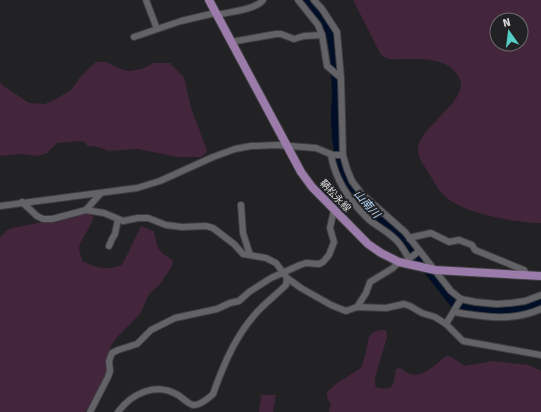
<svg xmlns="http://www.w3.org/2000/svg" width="541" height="412" font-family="'Fira Sans','Noto Sans JP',sans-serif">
  <rect width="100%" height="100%" fill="#222225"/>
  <g fill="#43253c" fill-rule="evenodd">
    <path d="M353,0H541V223C513,222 457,214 439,190C435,184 432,178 428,172C424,165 418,158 418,150C418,125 476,99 457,74C445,57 421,59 401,59C397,59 393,60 389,59C386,58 383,56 381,55ZM497,20H521V44H497Z"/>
    <polygon points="96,62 106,62 118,68 128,71 142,69 154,63 170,63 184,77 191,108 207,150 206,153 201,157 178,157 137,149 108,151 99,147 88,146 83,141 57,143 47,153 38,156 20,154 0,156 0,82 2,85 29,103 45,104 58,98 72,89 80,77"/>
    <path d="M84,214H90L93,216V220L80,244L79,248L82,261C97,268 107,271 122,265L141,226L154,231C158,249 156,250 173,260L172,266L160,284L149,294L142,310L138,316L117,337L111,346L107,375L85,412H0V237L6,231L12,228Z"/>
    <path d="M380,330H386L387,337L375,378V385L377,388C396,390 393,385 396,369C402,366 404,372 410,374C424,378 437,363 446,356H450L465,366L493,361L529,365L541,371V412H329L331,404L327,398V392L337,383L361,368L366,352L369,337L373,332Z"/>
    <polygon points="261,395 276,395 273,412 259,412"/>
  </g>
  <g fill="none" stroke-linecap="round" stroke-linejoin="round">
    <polyline stroke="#000f27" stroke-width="8" points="306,0 324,23 331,38 334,54 336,92 335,117 336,137 339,159 347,181 374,214 405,240 420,261 455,305 472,310 497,312 525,309 541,303"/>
    <defs>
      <g id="minor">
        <polyline points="146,0 157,29"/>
        <polyline points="298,0 318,25 322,35 327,66 341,78 343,155 347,169 352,181 361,193 405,232 451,291 461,299 476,302 497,304 511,303 525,301 541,295"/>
        <polyline points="314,0 322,9 337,32 341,78"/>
        <path d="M216,15C228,12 256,10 263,0"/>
        <polyline points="134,37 181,21 215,13"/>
        <polyline points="231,42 276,34 281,34 294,39 304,36 322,35"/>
        <path d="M331,155C335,179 350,201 367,218C376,226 387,231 395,239C401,244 405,252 409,259L419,251"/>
        <polyline points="22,202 37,216 43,219 52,219 86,210 104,213 123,221 138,218 148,218 166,225 182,227 206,226 213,228 234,244 243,254 266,258 276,263 287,278 301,288 331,305 346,311 357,307 386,308 404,304 410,306 422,313 435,317 446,324 463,341 541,355"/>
        <polyline points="241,205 243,233 250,255"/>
        <polyline points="0,206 137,188 160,181 213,157 235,149 251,146 277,145 316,148 333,155 343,155"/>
        <polyline points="86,210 100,194"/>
        <polyline points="410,239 413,237 431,233 449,242 459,240 472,245 475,250 524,270 527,275"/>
        <polyline points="109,246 112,239 115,234 118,219"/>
        <polyline points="357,307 366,293 370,282 393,268 399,262"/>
        <path d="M454,312C483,317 513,322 541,309"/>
        <polyline points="446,324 461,299"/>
        <polyline points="90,412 108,377 110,371 109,361 112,353 118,350 137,344 151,330 175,318 217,309 230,303 239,301 249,292 271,278 300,265 306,263 319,264 323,262 329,255 334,242 330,228 334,210"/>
        <path d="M118,412C132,393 156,382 178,395C182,397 189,405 194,405C200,405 209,398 213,394C224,363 237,332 261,308C269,300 278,293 286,285L287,278"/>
      </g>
      <polyline id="major" points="209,0 301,172 312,187 368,244 381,253 399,262 435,270 541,276"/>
    </defs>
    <use href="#minor" stroke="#3e3d40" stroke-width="8"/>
    <use href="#major" stroke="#3e3d40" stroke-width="10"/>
    <use href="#minor" stroke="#636266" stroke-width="6"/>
    <use href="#major" stroke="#9a7baa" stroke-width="8"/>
  </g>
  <g text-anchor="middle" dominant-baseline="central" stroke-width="4" stroke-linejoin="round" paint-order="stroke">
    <g font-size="10" fill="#dcdcde" stroke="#222225">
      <text transform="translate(335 196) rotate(47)">鞆松永線</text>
    </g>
    <g font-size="11" font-style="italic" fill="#b5d4f8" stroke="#222225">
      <text transform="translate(367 204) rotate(48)">山南川</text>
    </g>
  </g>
  <g transform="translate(509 32) rotate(346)"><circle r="19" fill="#222225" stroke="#6c6c6f"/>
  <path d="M0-3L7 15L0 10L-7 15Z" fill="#54cdc7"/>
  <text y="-6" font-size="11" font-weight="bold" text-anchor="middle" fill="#dcdcde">N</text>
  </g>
</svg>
